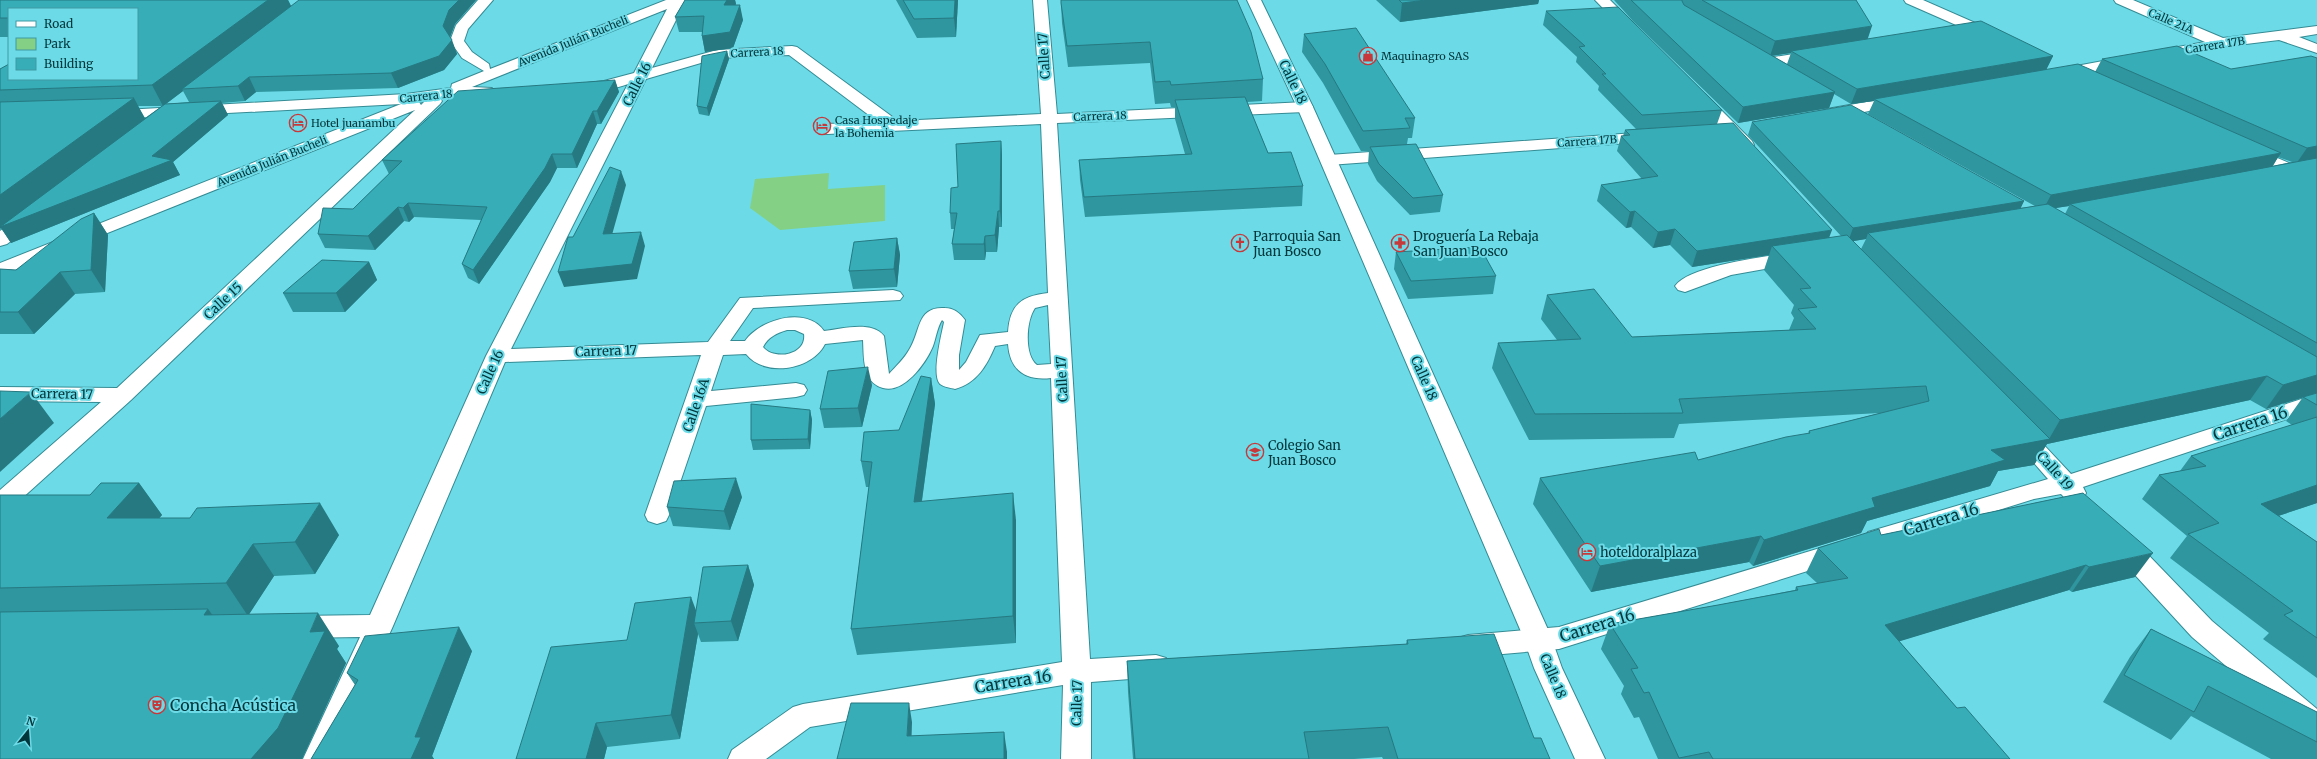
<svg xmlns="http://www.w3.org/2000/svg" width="2317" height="759" font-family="Merriweather,serif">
  <rect width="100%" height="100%" fill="#6cdbe7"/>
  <polygon fill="#84d085" points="829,173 828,189 885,185 885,221 780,230 750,208 755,179"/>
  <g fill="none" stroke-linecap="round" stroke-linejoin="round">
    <defs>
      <g id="minor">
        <path d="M478,0H493L468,29L464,41L472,52L489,64L490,69L666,0H694L681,10L652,68L717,50L792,46L797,47L898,121L1041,114L1033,0H1047L1057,114L1305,102L1311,104L1313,107L1311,110L1305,112L1057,123L1090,659L1156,655L1166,658L1170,666L1166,674L1156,677L1091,682V759H1061L1063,685L810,727L766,759H728L732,750L793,707L803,704L1062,662L1051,378C1026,381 1010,371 1008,344L995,346C987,365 977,383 955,389C951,388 944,387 940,384C931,375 942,333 944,322L942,320C937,328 936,338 933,346C926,363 904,394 883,388C862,382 864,358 863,340L825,344C812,370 765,378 746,354L723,355L711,391L796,383L804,385L807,390L804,395L796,397L706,406L669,515L666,521L657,524L648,521L645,515L701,355L505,362L393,626L333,759H303L360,637L296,638L286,635L282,627L286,619L296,616L370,615L486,356L628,84C613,89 596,94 580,90L578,87L580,84L604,81L634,73L667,9L472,87L492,88L494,91L492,94L440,98L442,101L440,104L131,400L9,510L0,513V490L101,402L0,401V387L117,388L415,110L0,276V263L401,104L113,119L107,117L105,114L107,111L406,94L451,88L452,84L484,71L462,58L450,41L456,25ZM789,55L878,122L827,124L821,125L819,129L821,133L827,134L1041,124L1048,293C1022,296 1010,304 1008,332L980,335L966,362L959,370V355L965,320C960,313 954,308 945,308C916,306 921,332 909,350C904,359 896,366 889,374L884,336C872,320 841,329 824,331C807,306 760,319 745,341H730L753,308L900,300L903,296L900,292L893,290L740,298L708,342L511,349L646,79L718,58ZM425,101L421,105L419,102ZM1048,305L1051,364L1037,365C1024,355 1026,321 1035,308ZM787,330H795L804,334C807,355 774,361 763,347C768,337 777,333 787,330Z"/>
        <polygon points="1595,0 1610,0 1636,26 1638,29 1636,32 1626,32"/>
        <polygon points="1904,0 1923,0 1998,33 2000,36 1998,39 1988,39 1906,3"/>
        <polygon points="2114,0 2133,0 2223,38 2317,26 2317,34 2299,37 2317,44 2317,53 2279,40 2221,47 2060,79 2055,77 2052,74 2055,71 2060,69 2205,42 2116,3"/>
        <polygon points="1818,50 1825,54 1823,57 1768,68 1760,63 1768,58"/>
        <polygon points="1699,92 1705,94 1752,141 1754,145 1752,149 1740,149 1693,100 1691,97 1693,94"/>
        <polygon points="1900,96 1906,98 1908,101 1906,104 1827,119 1821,117 1819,114 1821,111 1827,109"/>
        <polygon points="1649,132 1655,133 1657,137 1655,141 1329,165 1323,164 1320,160 1323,156 1329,155"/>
        <polygon points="2247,145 2317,175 2317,187 2241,154 2238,150 2241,146"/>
        <polygon points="29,212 36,214 38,218 36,222 7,244 0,246 0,231 22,214"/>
        <path d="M1796,252L1803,254L1806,258L1803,262L1731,275L1685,292L1678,290L1675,286C1690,265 1770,256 1796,252Z"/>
        <path d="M2317,394V409L2083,487L2086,493L2083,499C2073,502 2067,501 2061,494L2034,499L1877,548L1868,546L1864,539L1868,532L2048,479L2011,437L2007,432L2011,427L2019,424L2027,427L2071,474Z"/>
        <polygon points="2122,535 2131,537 2212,621 2317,709 2317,738 2307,735 2192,637 2113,551 2109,544 2113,537"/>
        <polygon points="1840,542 1849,544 1853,551 1849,558 1559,649 1468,657 1458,654 1454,646 1458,638 1468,635 1559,627"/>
      </g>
      <polygon id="major" points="1247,0 1261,0 1313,107 1550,634 1562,668 1605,759 1575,759 1534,668 1522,634 1297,107"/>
    </defs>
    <use href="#minor" stroke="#348b94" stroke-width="2"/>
    <use href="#major" stroke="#348b94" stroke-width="2"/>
    <use href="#minor" fill="#fff" fill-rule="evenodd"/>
    <use href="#major" fill="#fff" fill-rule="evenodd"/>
  </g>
  <g fill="#2f959e" fill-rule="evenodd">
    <path d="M0,0H288L291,6L476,0L455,24L450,37L457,54L444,70L398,88L256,92L245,101L222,103L228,115L173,162L180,175L11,243L1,228L0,229V69L137,9H9V37H0ZM183,91L189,102L166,104ZM138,106H162L145,118Z"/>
    <polygon points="685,0 735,0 736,4 735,5 743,20 733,48 705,52 702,36 702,32 679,32 675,17"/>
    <polygon points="896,0 958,0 956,37 917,38"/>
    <polygon points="1376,0 1539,0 1538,4 1400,22"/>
    <path d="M1614,0H1856L1867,39L2053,56L2046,70L2095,72L2102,59L2231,69L2317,58V503L2278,516L2317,542V678L2263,639L2269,633L2170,558L2187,536L2142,499L2159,475L2180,471L2191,456L2292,425L2286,421L2303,397L2308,396L2266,409L2250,400L2047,444L2034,465L1998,471L1990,486L1867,521L1861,533L1753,566L1749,562L1591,592L1533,504L1540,478L1698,460L1808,434L1809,431L1880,413L1679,424L1674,438L1529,440L1492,368L1498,343L1557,340L1541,319L1547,295L1632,337L1789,330L1794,318L1791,313L1794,305L1764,270L1769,255L1692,267L1670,245L1653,248L1631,227L1626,228L1597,201L1601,185L1642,179L1617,151L1621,136H1623L1625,130L1636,129L1598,90L1599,86L1576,62L1577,57L1543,25L1546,11L1722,110L1717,124L1829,238L1841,236L1748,135L1752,122L2024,201L2020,208L2035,206L1868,114L1874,101L1851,104L1834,94L1829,108L1738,123L1633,21ZM1791,53L1787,64L1772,56ZM2278,157L2292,162L2273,166ZM2069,206L2065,214L2055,208ZM1866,239L1861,249L1853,241Z"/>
    <polygon points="1061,3 1263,79 1262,101 1247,102 1268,153 1303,186 1302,206 1085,217 1080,180 1079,160 1185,154 1175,119 1175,107 1171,107 1170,103 1155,104 1150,63 1068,67 1062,23"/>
    <polygon points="1304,34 1415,118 1412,138 1408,138 1407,144 1443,195 1440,212 1410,215 1377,181 1368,164 1369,151 1361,151 1323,83 1302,52"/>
    <polygon points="727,51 729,59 709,116 699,114 697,106"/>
    <polygon points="615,80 619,92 601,124 597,124 577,168 557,168 550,182 479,284 468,278 462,264 481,220 414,217 409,222 404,221 375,250 325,248 318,234 353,209 389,174 382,160"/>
    <polygon points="1001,141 1002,156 1002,227 999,227 997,252 986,252 985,260 954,260 952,244 954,229 951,229 950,213 958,187"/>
    <polygon points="94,213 108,235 105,292 75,294 34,334 0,334 0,269 16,270"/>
    <polygon points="897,238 900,255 897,287 853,289 849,271"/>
    <polygon points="1396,252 1496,276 1493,294 1408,299 1394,269"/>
    <polygon points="369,262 377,280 345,312 293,312 283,293"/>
    <polygon points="931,378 935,404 922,501 1016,520 1016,643 857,655 851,629 869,487 866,487 861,461 899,430"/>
    <polygon points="872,385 862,427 824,428 820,409"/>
    <polygon points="810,410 812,420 810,449 753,450 751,440"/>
    <polygon points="139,483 162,515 159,518 339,535 315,574 274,576 249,614 339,646 337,649 346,663 302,759 0,759 0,495 90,495"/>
    <polygon points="2083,493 2135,577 2072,592 2069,590 1899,641 1957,708 2010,759 1658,759 1639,717 1634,718 1621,694 1624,686 1601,649 1610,624 1718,605 1795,590 1796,587 1817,583 1806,573 1818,548 1881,535"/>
    <polygon points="742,497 730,530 673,526 667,507"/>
    <polygon points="748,565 754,585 738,641 701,642 698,634 680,739 607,747 604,759 516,759 627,640 696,610"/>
    <polygon points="2151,629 2317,712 2317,759 2271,759 2191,716 2171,740 2103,702 2130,657"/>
    <polygon points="1407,640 1534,738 1550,759 1383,759 1382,757 1354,759 1133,759 1128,692 1127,661 1406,644"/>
    <polygon points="472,651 432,756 434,759 311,759 355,685 347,673"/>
  </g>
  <g fill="#267981">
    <polygon points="268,0 288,0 292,8 182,89 183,91 163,106 152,85"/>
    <polygon points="459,0 476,0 455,24 449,40 443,26 449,10"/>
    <polygon points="727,0 735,0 736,4 728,20 724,5"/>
    <polygon points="955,0 958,0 956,37 954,18"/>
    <polygon points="1426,0 1539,0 1538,4 1400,22 1402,3"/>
    <polygon points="740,5 743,20 733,48 705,52 702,36"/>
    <polygon points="1872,26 1867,41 1791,51 1791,53 1770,56 1775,41"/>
    <polygon points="452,40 457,54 444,70 398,88 391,73"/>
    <polygon points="727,51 729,59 709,116 707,108"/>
    <polygon points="2053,56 2046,70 1874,99 1874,101 1851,104 1857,89"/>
    <polygon points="249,77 256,92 245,101 238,86"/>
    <polygon points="615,80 619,92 601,124 597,111"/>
    <polygon points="1835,92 1829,108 1738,123 1743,107"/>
    <polygon points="134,98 145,119 152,156 221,101 228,115 173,162 180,175 11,243 1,228 0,229 0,195"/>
    <polygon points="593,111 597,124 577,168 572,154"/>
    <polygon points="1001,141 1002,156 1002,227 1000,211"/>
    <polygon points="2317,146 2317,161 2296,164 2307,148"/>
    <polygon points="2281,153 2271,168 2070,204 2069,206 2043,210 2051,195"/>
    <polygon points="552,154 557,168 550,182 479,284 473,270"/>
    <polygon points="621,171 626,185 608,249 603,234"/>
    <polygon points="2024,201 2018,214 1868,233 1866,239 1848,242 1853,228"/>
    <polygon points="408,203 414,217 409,222 403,208"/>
    <polygon points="398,207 404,221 375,250 368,236"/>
    <polygon points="998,211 999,227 997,252 995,235"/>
    <polygon points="1635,211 1631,227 1626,228 1630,212"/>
    <polygon points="94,213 108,235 105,292 91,270"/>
    <polygon points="1675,229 1670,245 1653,248 1658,232"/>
    <polygon points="1832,230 1826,246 1772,246 1769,255 1692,267 1697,251"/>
    <polygon points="641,232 645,246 637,279 564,287 558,272"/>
    <polygon points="985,236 986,252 985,260 984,244"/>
    <polygon points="897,238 900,255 897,287 894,269"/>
    <polygon points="369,262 377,280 345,312 336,293"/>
    <polygon points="60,272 75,294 34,334 18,312"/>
    <polygon points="868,367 872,385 862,427 858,408"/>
    <polygon points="2317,375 2317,393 2266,409 2283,385"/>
    <polygon points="2267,376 2250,400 2047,444 2034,465 1998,471 1990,486 1867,521 1861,533 1753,566 1764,540 1872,498 1991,450 2049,439 2060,420"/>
    <polygon points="931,378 935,404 918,528 914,502"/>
    <polygon points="31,392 54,423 0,472 0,419"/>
    <polygon points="810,410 812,420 810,449 808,439"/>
    <polygon points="736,478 742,497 730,530 724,511"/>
    <polygon points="139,483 162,515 131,550 107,518"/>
    <polygon points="2317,485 2317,503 2242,528 2261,504"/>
    <polygon points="1013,493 1016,520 1016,643 1013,616"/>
    <polygon points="320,503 339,535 315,574 295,542"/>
    <polygon points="1761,536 1749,562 1591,592 1600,566"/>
    <polygon points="253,544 274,576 248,616 226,583"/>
    <polygon points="2153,553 2135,577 2072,592 2089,567"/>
    <polygon points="748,565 754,585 738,641 731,621"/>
    <polygon points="2086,565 2069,590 1871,650 1885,625"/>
    <polygon points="691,597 700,621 694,623 698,634 680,739 671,715"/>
    <polygon points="208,609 232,641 204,615"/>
    <polygon points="318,613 339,646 337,649 346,663 302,759 251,759 310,632"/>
    <polygon points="459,627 472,651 432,756 434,759 411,759 415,737"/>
    <polygon points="909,703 912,722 911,756 907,736"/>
    <polygon points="596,723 607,747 604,759 586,759"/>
    <polygon points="1004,732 1007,752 1007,759 1004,759"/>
  </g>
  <g fill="#37adb8" stroke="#267981">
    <polygon points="0,0 268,0 152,85 0,90 0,69 9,64 9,79 137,79 137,9 9,9 9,18 0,18"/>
    <polygon points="299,0 459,0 449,10 443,26 452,40 439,56 391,73 249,77 238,86 182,89"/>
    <polygon points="685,0 727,0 724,5 740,5 730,32 702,36 704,16 675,17"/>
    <polygon points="903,0 955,0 954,18 914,19"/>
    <polygon points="1061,0 1237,0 1251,32 1263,79 1171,85 1170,81 1155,82 1150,42 1067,46 1061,3"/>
    <polygon points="1399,0 1426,0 1402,3"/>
    <polygon points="1631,0 1682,0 1682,1 1684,5 1835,92 1743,107"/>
    <polygon points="1702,0 1856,0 1872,26 1775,41"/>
    <polygon points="1618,7 1722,110 1642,115 1602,74 1606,74 1579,47 1585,46 1546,11"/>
    <polygon points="1981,21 2053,56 1857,89 1791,51"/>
    <polygon points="1356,28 1415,118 1405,118 1410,128 1363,131 1325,64 1304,34"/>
    <polygon points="2177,46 2231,69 2311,56 2317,58 2317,146 2307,148 2102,59"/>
    <polygon points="727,51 707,108 697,106 702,56"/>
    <polygon points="2078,64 2281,153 2051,195 1874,99"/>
    <polygon points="615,80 597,111 593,111 572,154 552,154 545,168 473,270 462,264 487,207 408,203 403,208 398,207 368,236 318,234 323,208 353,209 402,161 382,160 458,91"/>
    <polygon points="1245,97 1268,153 1291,152 1303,186 1084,197 1079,160 1192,154 1175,100"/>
    <polygon points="134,98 0,195 0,102"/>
    <polygon points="221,101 152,156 172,160 0,227 165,104"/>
    <polygon points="1851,105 2024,201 1853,228 1752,122"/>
    <polygon points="1733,123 1832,230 1697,251 1675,229 1658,232 1635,211 1630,212 1601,185 1658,176 1621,136 1630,135 1625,130"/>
    <polygon points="1001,141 1000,211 998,211 995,235 985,236 984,244 952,244 957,213 950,213 951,188 958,187 956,144"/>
    <polygon points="1416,144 1443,195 1413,198 1379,164 1370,147"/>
    <polygon points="2317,158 2317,343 2070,204"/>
    <polygon points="610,167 621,171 603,234 641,232 632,264 558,272 568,237 573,237"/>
    <polygon points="2048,204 2317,357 2317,375 2283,385 2267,376 2060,420 1868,233"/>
    <polygon points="94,213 91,270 60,272 18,312 0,312 0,269 16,270 81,219"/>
    <polygon points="1847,235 2050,439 1991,450 2005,460 1872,498 1875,507 1764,540 1761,536 1600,566 1540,478 1695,452 1698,460 1786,437 1810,433 1809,431 1929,401 1926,386 1679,399 1683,413 1535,414 1498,343 1581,339 1547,295 1594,289 1632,337 1816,329 1798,309 1817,307 1800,289 1811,288 1772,246"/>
    <polygon points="897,238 894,269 849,271 854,242"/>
    <polygon points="1480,247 1496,276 1411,281 1396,252"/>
    <polygon points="322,260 369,262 336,293 283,293"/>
    <polygon points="868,367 858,408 820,409 828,371"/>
    <polygon points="921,376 931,378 914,502 1013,493 1013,616 851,629 872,462 861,461 864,432 899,430"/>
    <polygon points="0,391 31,392 0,419"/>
    <polygon points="2317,393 2317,405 2303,397"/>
    <polygon points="751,404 810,410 808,439 751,440"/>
    <polygon points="2317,417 2317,485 2261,504 2317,542 2317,638 2284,615 2293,611 2188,534 2219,523 2159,475 2206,466 2191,456"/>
    <polygon points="736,478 724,511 667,507 674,481"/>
    <polygon points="101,483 139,483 107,518 190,518 197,508 320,503 295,542 253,544 226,583 0,588 0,495 90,495"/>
    <polygon points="2083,493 2153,553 2089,567 2086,565 1885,625 1957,708 1965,707 2010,759 1713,759 1709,752 1679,758 1649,692 1644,693 1631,669 1638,668 1610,624 1718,605 1798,590 1796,587 1848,578 1818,548 1879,529 1881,535"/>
    <polygon points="748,565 731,621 694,623 703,567"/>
    <polygon points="691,597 671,715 596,723 586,759 516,759 551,647 627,640 635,603"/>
    <polygon points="208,609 204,615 318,613 310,632 325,631 278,728 251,759 0,759 0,612"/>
    <polygon points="459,627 415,737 421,737 411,759 311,759 358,680 347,673 365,636"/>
    <polygon points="2151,629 2317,712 2317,742 2208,686 2194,712 2124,675"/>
    <polygon points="1494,634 1534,738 1541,738 1550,759 1398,759 1388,727 1304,732 1309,759 1135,759 1127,661 1408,644 1407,640"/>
    <polygon points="851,703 909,703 907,736 1004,732 1004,759 837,759"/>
  </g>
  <defs>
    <symbol id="shop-ring" viewBox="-11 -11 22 22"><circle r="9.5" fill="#6cdbe7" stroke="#c7383a" stroke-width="1.5"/><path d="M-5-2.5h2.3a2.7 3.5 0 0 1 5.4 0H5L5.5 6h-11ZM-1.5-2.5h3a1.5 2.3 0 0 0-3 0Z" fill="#c7383a"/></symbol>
    <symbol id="hotel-ring" viewBox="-11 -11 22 22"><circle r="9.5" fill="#6cdbe7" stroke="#c7383a" stroke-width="1.5"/><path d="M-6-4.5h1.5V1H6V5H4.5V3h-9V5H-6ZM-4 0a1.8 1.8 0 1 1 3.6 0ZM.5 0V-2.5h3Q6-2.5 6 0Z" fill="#c7383a"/></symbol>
    <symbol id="church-ring" viewBox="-11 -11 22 22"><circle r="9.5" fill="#6cdbe7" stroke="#c7383a" stroke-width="1.5"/><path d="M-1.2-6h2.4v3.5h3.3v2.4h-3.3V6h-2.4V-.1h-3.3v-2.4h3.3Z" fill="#c7383a"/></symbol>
    <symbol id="pharmacy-ring" viewBox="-11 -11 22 22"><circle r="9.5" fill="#6cdbe7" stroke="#c7383a" stroke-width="1.5"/><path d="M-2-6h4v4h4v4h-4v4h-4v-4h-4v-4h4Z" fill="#c7383a"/></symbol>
    <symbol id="school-ring" viewBox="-11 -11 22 22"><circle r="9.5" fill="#6cdbe7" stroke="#c7383a" stroke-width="1.5"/><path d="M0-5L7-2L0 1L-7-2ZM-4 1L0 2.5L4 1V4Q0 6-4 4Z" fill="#c7383a"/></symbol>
    <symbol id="theatre-ring" viewBox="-11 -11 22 22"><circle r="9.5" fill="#6cdbe7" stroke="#c7383a" stroke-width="1.5"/><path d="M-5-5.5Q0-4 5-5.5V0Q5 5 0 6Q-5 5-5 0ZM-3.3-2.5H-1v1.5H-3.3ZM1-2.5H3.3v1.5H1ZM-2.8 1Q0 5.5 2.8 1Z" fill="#c7383a"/></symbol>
  </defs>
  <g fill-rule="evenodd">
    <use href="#shop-ring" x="1358" y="46" width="20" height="20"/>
    <use href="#hotel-ring" x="288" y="113" width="20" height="20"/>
    <use href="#hotel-ring" x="812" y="116" width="20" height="20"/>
    <use href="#church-ring" x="1230" y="233" width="20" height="20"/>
    <use href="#pharmacy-ring" x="1390" y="233" width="20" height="20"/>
    <use href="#school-ring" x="1245" y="442" width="20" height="20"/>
    <use href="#hotel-ring" x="1577" y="542" width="20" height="20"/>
    <use href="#theatre-ring" x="147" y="695" width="20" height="20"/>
  </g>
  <g text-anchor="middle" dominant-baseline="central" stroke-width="4" stroke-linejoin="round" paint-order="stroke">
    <g font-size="11" fill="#01363b" stroke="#6cdbe7">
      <text transform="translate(2171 21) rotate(23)">Calle 21A</text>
      <text transform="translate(573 41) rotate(-22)">Avenida Julián Bucheli</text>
      <text transform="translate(2215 45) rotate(-9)">Carrera 17B</text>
      <text transform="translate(757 52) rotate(-3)">Carrera 18</text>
      <text transform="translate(426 96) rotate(-6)">Carrera 18</text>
      <text transform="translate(1100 116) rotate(-2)">Carrera 18</text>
      <text transform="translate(1587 141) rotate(-4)">Carrera 17B</text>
      <text transform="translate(272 161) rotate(-22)">Avenida Julián Bucheli</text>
    </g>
    <g font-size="11" fill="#01363b" stroke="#6cdbe7" text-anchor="start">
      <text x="1381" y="56">Maquinagro SAS</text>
      <text x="835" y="120">Casa Hospedaje<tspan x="835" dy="13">la Bohemia</tspan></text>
      <text x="311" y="123">Hotel juanambu</text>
    </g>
    <g font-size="13" fill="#01363b" stroke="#6cdbe7">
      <text transform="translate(1044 56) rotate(-94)">Calle 17</text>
      <text transform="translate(1293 82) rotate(64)">Calle 18</text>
      <text transform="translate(637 84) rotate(-63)">Calle 16</text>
      <text transform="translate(223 301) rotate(-43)">Calle 15</text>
      <text transform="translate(606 351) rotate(-2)">Carrera 17</text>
      <text transform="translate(490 372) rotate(-66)">Calle 16</text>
      <text transform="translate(1424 378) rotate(66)">Calle 18</text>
      <text transform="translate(1062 379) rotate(-93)">Calle 17</text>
      <text transform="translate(62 394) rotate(1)">Carrera 17</text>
      <text transform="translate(696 405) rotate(-71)">Calle 16A</text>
      <text transform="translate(2055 471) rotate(48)">Calle 19</text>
      <text transform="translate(1553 676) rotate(67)">Calle 18</text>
      <text transform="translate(1077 703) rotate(-89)">Calle 17</text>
    </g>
    <g font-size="13" fill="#01363b" stroke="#6cdbe7" text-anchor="start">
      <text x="1253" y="236">Parroquia San<tspan x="1253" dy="15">Juan Bosco</tspan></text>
      <text x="1413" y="236">Droguería La Rebaja<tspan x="1413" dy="15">San Juan Bosco</tspan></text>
      <text x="1268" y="445">Colegio San<tspan x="1268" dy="15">Juan Bosco</tspan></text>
      <text x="1600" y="552">hoteldoralplaza</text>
    </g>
    <g font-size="16" fill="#01363b" stroke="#6cdbe7">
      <text transform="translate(2250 423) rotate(-18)">Carrera 16</text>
      <text transform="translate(1941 519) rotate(-17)">Carrera 16</text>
      <text transform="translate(1597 625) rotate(-17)">Carrera 16</text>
      <text transform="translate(1013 681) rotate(-9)">Carrera 16</text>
    </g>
    <g font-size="16" fill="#01363b" stroke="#6cdbe7" text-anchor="start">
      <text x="170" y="705">Concha Acústica</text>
    </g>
  </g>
  <rect x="8" y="8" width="130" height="72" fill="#6cdbe7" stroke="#4199a2"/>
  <rect x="16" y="21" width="20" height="6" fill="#ffffff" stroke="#4199a2"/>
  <text x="44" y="28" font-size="12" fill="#01363b">Road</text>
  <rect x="16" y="38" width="20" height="12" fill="#84d085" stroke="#4199a2"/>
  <text x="44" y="48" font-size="12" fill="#01363b">Park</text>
  <rect x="16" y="58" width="20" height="12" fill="#37adb8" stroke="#4199a2"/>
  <text x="44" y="68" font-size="12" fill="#01363b">Building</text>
  <g transform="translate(28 731) rotate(17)" stroke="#6cdbe7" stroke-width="3" paint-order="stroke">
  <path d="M0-3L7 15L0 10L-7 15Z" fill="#01363b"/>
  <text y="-6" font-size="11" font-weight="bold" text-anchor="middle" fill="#01363b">N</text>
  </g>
</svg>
